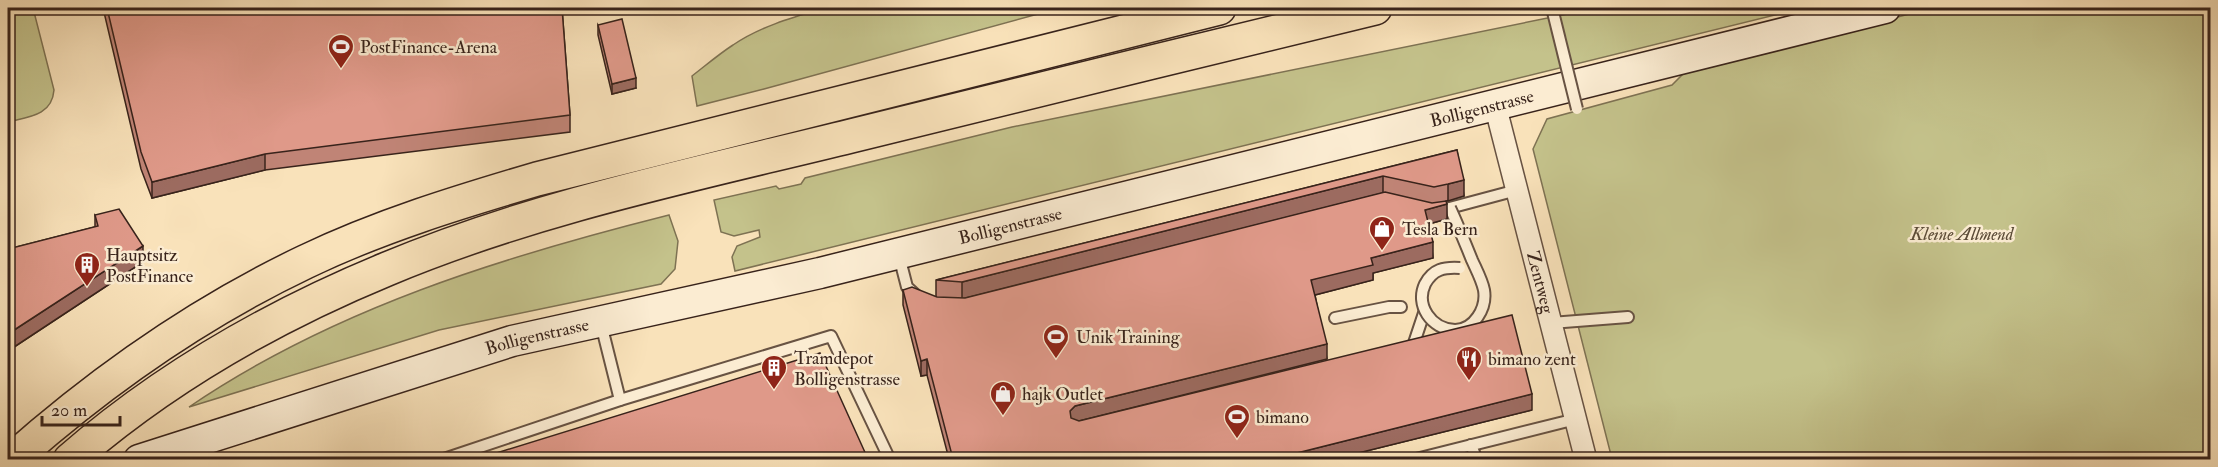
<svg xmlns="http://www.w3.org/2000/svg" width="2218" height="467" font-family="'IM FELL Double Pica',serif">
  <rect width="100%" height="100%" fill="#f9e2ba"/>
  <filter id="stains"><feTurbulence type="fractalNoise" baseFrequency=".00333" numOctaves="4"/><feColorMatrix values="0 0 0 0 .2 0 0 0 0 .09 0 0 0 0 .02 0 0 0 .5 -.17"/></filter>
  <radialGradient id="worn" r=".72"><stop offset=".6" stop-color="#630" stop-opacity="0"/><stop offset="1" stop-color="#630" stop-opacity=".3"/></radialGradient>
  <g fill="#c4c28b" stroke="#7e7253" stroke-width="1.5">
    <path d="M8,8H33L54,90C52,116 28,117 8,122Z"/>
    <path d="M825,8H1060L764,89L697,106L692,76C705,66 719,54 733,45C761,26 794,17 825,8Z"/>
    <polygon points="1597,8 1803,8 735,271 732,257 737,246 760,237 759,230 734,236 721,232 714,200 776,186 779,189 801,184 805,178 1012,127"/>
    <polygon points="1932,8 2210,8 2210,459 1612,459 1533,149 1547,119 1672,85 1684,73"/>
    <path d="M669,215L678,241L675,269L661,284L439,330L189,407C333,309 502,257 669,215Z"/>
  </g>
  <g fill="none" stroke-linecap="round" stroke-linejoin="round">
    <defs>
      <g id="lane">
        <polyline points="1442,210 1517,190"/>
        <polyline points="899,256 907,287 918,297"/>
        <polyline points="1335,318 1389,307 1401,307"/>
        <polyline points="1551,323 1628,317"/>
        <polyline points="601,324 620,400"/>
        <polyline points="1410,347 1413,346 1424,313"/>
        <polyline points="1471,445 1477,460"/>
        <polyline points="441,460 620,400 831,336 890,460"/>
        <polyline points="1412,460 1576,419"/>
      </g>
      <g id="street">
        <path id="s1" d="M1495,105L1586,460"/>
      </g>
      <g id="secondary">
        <path id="s2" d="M139,460L512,341L820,273L1885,8"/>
      </g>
      <g id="highway">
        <path d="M12,460C101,381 198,313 305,262C380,226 459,202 537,179L1219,8"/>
        <path d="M70,460C164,378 273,316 387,269C535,207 696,174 851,136C1026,93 1200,50 1375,8"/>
      </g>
    </defs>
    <use href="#lane" stroke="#685343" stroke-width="14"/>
    <use href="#street" stroke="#685343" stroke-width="24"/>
    <use href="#secondary" stroke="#38231b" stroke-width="33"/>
    <use href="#highway" stroke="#38231b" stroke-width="36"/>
    <use href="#lane" stroke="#fbecd2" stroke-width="10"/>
    <use href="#street" stroke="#fbecd2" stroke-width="21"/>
    <use href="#secondary" stroke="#fbecd2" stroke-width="30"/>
    <use href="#highway" stroke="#f9e2ba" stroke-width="33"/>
    <defs>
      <g id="lane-bridge">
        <polyline points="1552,8 1577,109"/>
        <path d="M1450,208C1458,225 1465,243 1472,260C1476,269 1482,280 1484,290C1487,308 1474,330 1455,330C1431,329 1415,305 1425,284C1433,269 1444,267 1460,268"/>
      </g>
    </defs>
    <use href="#lane-bridge" stroke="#685343" stroke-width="14" stroke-linecap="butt"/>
    <use href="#lane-bridge" stroke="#fbecd2" stroke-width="10"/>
  </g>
  <g fill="#c08476" stroke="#38231b" stroke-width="1.5">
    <polygon points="103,8 562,8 570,115 570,132 265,170 152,198 141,169"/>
    <polygon points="598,25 636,88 612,94 598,35"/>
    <polygon points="1457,150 1464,196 1446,201 1447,219 1429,224 1433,258 1373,273 1373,280 1315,295 1327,359 1085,419 1532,410 1334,459 949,459 927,375 921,376 903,305 903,290 936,297 936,280"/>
    <polygon points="95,215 143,262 8,351 8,249 95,227"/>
  </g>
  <g fill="#9c6b60" stroke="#38231b" stroke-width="1.5">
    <polygon points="636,78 636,88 612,94 612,84"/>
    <polygon points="265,154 265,170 152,198 152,182"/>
    <polygon points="1383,176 1383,193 962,299 962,282"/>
    <polygon points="1464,180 1464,196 1448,201 1448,184"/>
    <polygon points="1447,204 1447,219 1425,225 1425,210"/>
    <polygon points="1433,242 1433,258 1373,273 1373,280 1311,296 1311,280 1371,258"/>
    <polygon points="143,246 143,262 8,351 8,334"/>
    <polygon points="1327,344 1327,359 1075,422 1070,426 1070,411 1075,406"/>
    <polygon points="927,359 927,375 921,376 921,361"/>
    <polygon points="1532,394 1532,410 1334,459 1273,459"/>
  </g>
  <g fill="#df9989" stroke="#38231b" stroke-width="1.5">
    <polygon points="107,8 562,8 570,115 265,154 152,182 141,152"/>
    <polygon points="622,19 636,78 612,84 598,25"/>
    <polygon points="1457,150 1464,180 1448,184 1434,187 1383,176 962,282 936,280"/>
    <polygon points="1385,192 1432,203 1446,201 1447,204 1425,210 1433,242 1371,258 1373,265 1311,280 1327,344 1075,406 1070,411 1071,418 1079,421 1512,315 1532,394 1273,459 953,459 927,359 921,361 903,290 912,287 937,297 965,298"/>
    <polygon points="119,209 143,246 8,334 8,249 98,226 95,215"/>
    <polygon points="820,353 868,459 477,459"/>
  </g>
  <defs>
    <symbol id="stadium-pin" viewBox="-11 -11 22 30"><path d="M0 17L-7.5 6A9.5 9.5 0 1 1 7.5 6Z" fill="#8f2418" stroke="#fbecd2"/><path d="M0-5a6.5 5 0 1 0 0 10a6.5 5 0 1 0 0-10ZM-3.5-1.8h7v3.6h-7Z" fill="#fff"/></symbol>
    <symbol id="shop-pin" viewBox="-11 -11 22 30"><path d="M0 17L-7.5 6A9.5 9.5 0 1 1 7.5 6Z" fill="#8f2418" stroke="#fbecd2"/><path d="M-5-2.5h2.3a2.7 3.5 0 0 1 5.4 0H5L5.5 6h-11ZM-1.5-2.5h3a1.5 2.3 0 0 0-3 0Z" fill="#fff"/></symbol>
    <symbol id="building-pin" viewBox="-11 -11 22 30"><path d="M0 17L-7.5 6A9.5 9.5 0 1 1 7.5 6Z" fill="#8f2418" stroke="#fbecd2"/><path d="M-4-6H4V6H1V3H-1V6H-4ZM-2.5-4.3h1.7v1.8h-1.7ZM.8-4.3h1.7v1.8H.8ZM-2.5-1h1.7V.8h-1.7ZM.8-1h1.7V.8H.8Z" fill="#fff"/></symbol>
    <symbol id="restaurant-pin" viewBox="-11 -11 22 30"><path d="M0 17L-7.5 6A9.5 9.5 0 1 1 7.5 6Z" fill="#8f2418" stroke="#fbecd2"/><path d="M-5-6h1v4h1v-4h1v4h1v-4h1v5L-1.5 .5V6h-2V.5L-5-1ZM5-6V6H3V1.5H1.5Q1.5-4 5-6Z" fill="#fff"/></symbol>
  </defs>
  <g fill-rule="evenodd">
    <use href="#stadium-pin" x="326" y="32" width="30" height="40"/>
    <use href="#shop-pin" x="1367" y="214" width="30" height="40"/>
    <use href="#building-pin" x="72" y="250" width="30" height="40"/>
    <use href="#stadium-pin" x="1041" y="322" width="30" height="40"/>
    <use href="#restaurant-pin" x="1454" y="344" width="30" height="40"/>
    <use href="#building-pin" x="759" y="353" width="30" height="40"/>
    <use href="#shop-pin" x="988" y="379" width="30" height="40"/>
    <use href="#stadium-pin" x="1222" y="402" width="30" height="40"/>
  </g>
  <g text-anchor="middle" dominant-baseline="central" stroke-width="5" stroke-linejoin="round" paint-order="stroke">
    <g font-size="18" fill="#38231b" stroke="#fbecd2" text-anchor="start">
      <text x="360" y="47">PostFinance-Arena</text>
      <text x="1402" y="229">Tesla Bern</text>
      <text x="106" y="255">Hauptsitz<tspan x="106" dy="21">PostFinance</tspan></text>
      <text x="1076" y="337">Unik Training</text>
      <text x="794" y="358">Tramdepot<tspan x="794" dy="21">Bolligenstrasse</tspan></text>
      <text x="1488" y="359">bimano zent</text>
      <text x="1022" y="394">hajk Outlet</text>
      <text x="1256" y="417">bimano</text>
    </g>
    <g font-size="18" fill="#38231b" stroke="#fbecd2">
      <text stroke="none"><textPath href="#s2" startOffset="1389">Bolligenstrasse</textPath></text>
      <text stroke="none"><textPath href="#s2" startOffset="903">Bolligenstrasse</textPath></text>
      <text stroke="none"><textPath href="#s1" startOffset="183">Zentweg</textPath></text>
      <text stroke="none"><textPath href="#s2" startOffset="417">Bolligenstrasse</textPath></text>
    </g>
    <g font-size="18" font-style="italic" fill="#5b4b37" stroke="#fbecd2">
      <text x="1962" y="234">Kleine Allmend</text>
    </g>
  </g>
  <rect width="2218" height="467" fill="none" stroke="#f9e2ba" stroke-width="30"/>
  <rect x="9" y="9" width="2200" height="449" fill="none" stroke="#38231b" stroke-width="3"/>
  <rect x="15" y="15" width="2188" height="437" fill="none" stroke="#38231b" stroke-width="1.5"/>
  <path d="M42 416v9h78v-9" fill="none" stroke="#38231b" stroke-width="3"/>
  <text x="51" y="416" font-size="18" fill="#38231b" stroke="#fbecd2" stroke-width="4.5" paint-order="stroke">20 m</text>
  <rect width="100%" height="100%" filter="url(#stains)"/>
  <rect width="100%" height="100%" fill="url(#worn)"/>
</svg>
